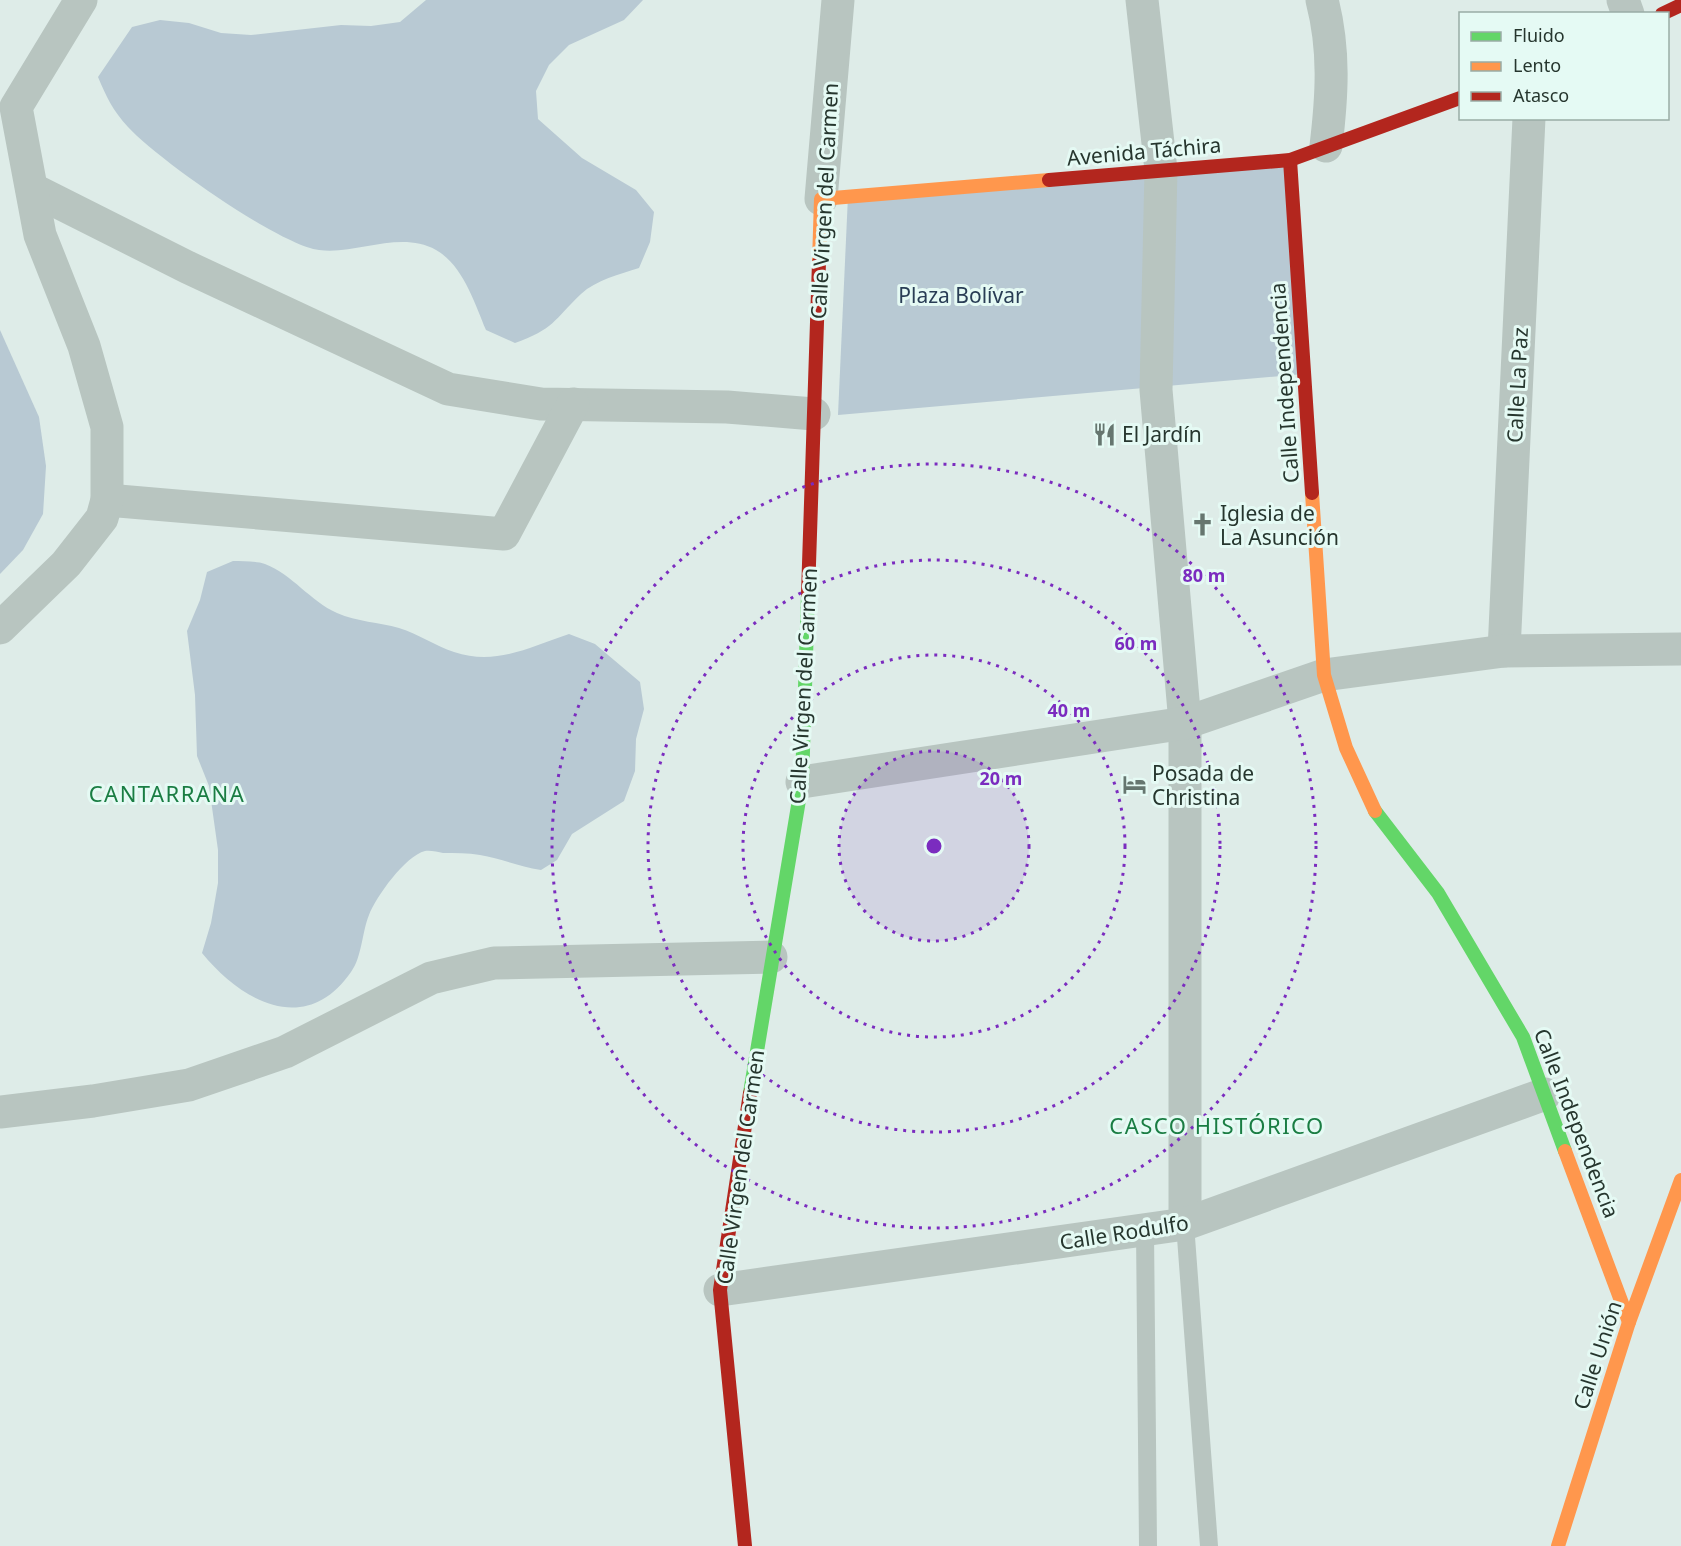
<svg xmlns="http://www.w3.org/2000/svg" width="1681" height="1546" font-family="'Noto Sans',sans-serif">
  <rect width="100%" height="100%" fill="#deece8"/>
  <g fill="#b8c9d3">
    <path d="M426,0H643L624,20L569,45L549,65L536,91L538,119L582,158L636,190L654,212L650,242L639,268C620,274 596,280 581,294C553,321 554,329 515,343L486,330C475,304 463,265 436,250C400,230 357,255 319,250C279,245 156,158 128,127C113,111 106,96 98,77L132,27L160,20L189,23L221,33L251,35L341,25L371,26L400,22Z"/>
    <polygon points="1290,160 1304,374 838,415 848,196"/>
    <polygon points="0,330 39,417 46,466 43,514 23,550 0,574"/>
    <path d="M233,561C243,561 256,561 265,564C293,575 310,601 337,613C357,622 379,622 399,628C419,634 435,646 454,652C496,666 530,647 569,634L595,644L640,682L644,709L636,739L635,771L624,801L572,834L557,860L541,870C519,867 500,858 480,855C468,853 455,853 443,853C438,852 430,850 425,851C405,856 376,897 369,915C362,932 362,957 351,972C306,1037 242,1002 202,953L211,923L218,883V850L209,786L197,756L195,695L187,631L200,600L207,572Z"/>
  </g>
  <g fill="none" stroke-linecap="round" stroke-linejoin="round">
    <g stroke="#b8c5c0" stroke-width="18">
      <polyline points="1185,1224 1209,1546"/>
      <polyline points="1145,1230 1148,1546"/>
    </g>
    <g stroke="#b8c5c0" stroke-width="33">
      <polyline points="1142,0 1161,170 1156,390 1185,723 1185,1224"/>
      <path d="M1322,0C1335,50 1332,96 1326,146"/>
      <polyline points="1623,0 1628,14"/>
      <polyline points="32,189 187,267 448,389 541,404 727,407 814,414"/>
      <polyline points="821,199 838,0"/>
      <polyline points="107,500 504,534 573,404"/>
      <polyline points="0,628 66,564 102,518 107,500 107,427 84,346 40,235 16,107 81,0"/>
      <polyline points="1504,651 1529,118"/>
      <polyline points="802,782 1185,723 1324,675 1504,651 1681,649"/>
      <polyline points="0,1112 93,1101 189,1085 285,1052 431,978 494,963 771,957"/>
      <polyline points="720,1290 1185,1224 1545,1094"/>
    </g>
    <g stroke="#63d668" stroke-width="14">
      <polyline points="1375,811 1438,893 1523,1037 1565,1151"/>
      <polyline points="750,1093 802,782 808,594"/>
    </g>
    <g stroke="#ff974d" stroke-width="14">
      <polyline points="819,262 821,199 1049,180"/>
      <polyline points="1312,493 1324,675 1346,748 1375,811"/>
      <polyline points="1565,1151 1629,1322"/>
      <polyline points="1558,1546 1629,1322 1681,1180"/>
    </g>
    <g stroke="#b3261e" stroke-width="14">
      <polyline points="1662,14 1681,5"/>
      <polyline points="1290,160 1312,493"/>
      <polyline points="1049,180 1290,160 1460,98"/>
      <polyline points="808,594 819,262"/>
      <polyline points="745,1546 720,1290 750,1093"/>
    </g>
  </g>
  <circle cx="934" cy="846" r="95" fill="#7b2cbf" fill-opacity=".12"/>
  <g fill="none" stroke="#7b2cbf" stroke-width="3" stroke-dasharray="3 6">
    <circle cx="934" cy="846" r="95"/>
    <circle cx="934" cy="846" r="191"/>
    <circle cx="934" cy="846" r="286"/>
    <circle cx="934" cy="846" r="382"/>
  </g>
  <defs>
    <symbol id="restaurant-bare" viewBox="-9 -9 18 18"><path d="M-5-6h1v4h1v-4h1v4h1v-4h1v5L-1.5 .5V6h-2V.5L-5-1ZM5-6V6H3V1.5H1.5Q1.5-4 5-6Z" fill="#66766f" stroke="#e5faf4" stroke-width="2.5" paint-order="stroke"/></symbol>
    <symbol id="church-bare" viewBox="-9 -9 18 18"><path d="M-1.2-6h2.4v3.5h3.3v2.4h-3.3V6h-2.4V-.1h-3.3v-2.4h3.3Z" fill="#66766f" stroke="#e5faf4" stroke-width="2.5" paint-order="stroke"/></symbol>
    <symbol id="hotel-bare" viewBox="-9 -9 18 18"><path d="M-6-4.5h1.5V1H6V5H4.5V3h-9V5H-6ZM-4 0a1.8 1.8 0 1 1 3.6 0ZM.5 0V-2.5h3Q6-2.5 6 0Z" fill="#66766f" stroke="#e5faf4" stroke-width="2.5" paint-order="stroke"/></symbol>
  </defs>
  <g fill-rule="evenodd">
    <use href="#restaurant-bare" x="1088" y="418" width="33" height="33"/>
    <use href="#church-bare" x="1186" y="508" width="33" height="33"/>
    <use href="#hotel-bare" x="1118" y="768" width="33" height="33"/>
  </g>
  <g text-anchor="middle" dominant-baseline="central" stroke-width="6" stroke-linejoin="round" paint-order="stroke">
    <g font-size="21" fill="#26362e" stroke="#e5faf4">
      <text transform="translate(1144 151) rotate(-5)">Avenida Táchira</text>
      <text transform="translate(824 201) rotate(-87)">Calle Virgen del Carmen</text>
      <text transform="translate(1284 383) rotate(-94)">Calle Independencia</text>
      <text transform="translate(1517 385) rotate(-87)">Calle La Paz</text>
      <text transform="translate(803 686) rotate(-87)">Calle Virgen del Carmen</text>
      <text transform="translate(1577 1123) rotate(69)">Calle Independencia</text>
      <text transform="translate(740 1167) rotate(-82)">Calle Virgen del Carmen</text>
      <text transform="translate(1124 1232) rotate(-9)">Calle Rodulfo</text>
      <text transform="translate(1597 1355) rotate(-72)">Calle Unión</text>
    </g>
    <g font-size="21" fill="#293d55" stroke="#e5faf4">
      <text x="961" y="295">Plaza Bolívar</text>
    </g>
    <g font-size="21" fill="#26362e" stroke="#e5faf4" text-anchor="start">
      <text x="1122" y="434">El Jardín</text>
      <text x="1220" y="513">Iglesia de<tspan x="1220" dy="24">La Asunción</tspan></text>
      <text x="1152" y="773">Posada de<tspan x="1152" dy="24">Christina</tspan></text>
    </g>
    <g font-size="22" letter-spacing="1.5" fill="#1a7d43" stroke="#e5faf4">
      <text x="167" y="793">CANTARRANA</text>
      <text x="1217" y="1125">CASCO HISTÓRICO</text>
    </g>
  </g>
  <circle cx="934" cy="846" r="9" fill="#7b2cbf" stroke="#e5faf4" stroke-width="3"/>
  <g font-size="18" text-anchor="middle" font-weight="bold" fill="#7b2cbf" stroke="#e5faf4" stroke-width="6" stroke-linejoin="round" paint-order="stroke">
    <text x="1204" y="582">80 m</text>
    <text x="1136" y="650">60 m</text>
    <text x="1069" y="717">40 m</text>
    <text x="1001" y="785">20 m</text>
  </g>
  <rect x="1459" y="12" width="210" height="108" fill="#e5faf4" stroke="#99aca5" stroke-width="1.5"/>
  <rect x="1471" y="32" width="30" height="9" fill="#63d668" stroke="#99aca5" stroke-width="1.5"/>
  <text x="1513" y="42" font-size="18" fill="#26362e">Fluido</text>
  <rect x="1471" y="62" width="30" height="9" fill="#ff974d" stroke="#99aca5" stroke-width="1.5"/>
  <text x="1513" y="72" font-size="18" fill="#26362e">Lento</text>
  <rect x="1471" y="92" width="30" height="9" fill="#b3261e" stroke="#99aca5" stroke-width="1.5"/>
  <text x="1513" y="102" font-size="18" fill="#26362e">Atasco</text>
</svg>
